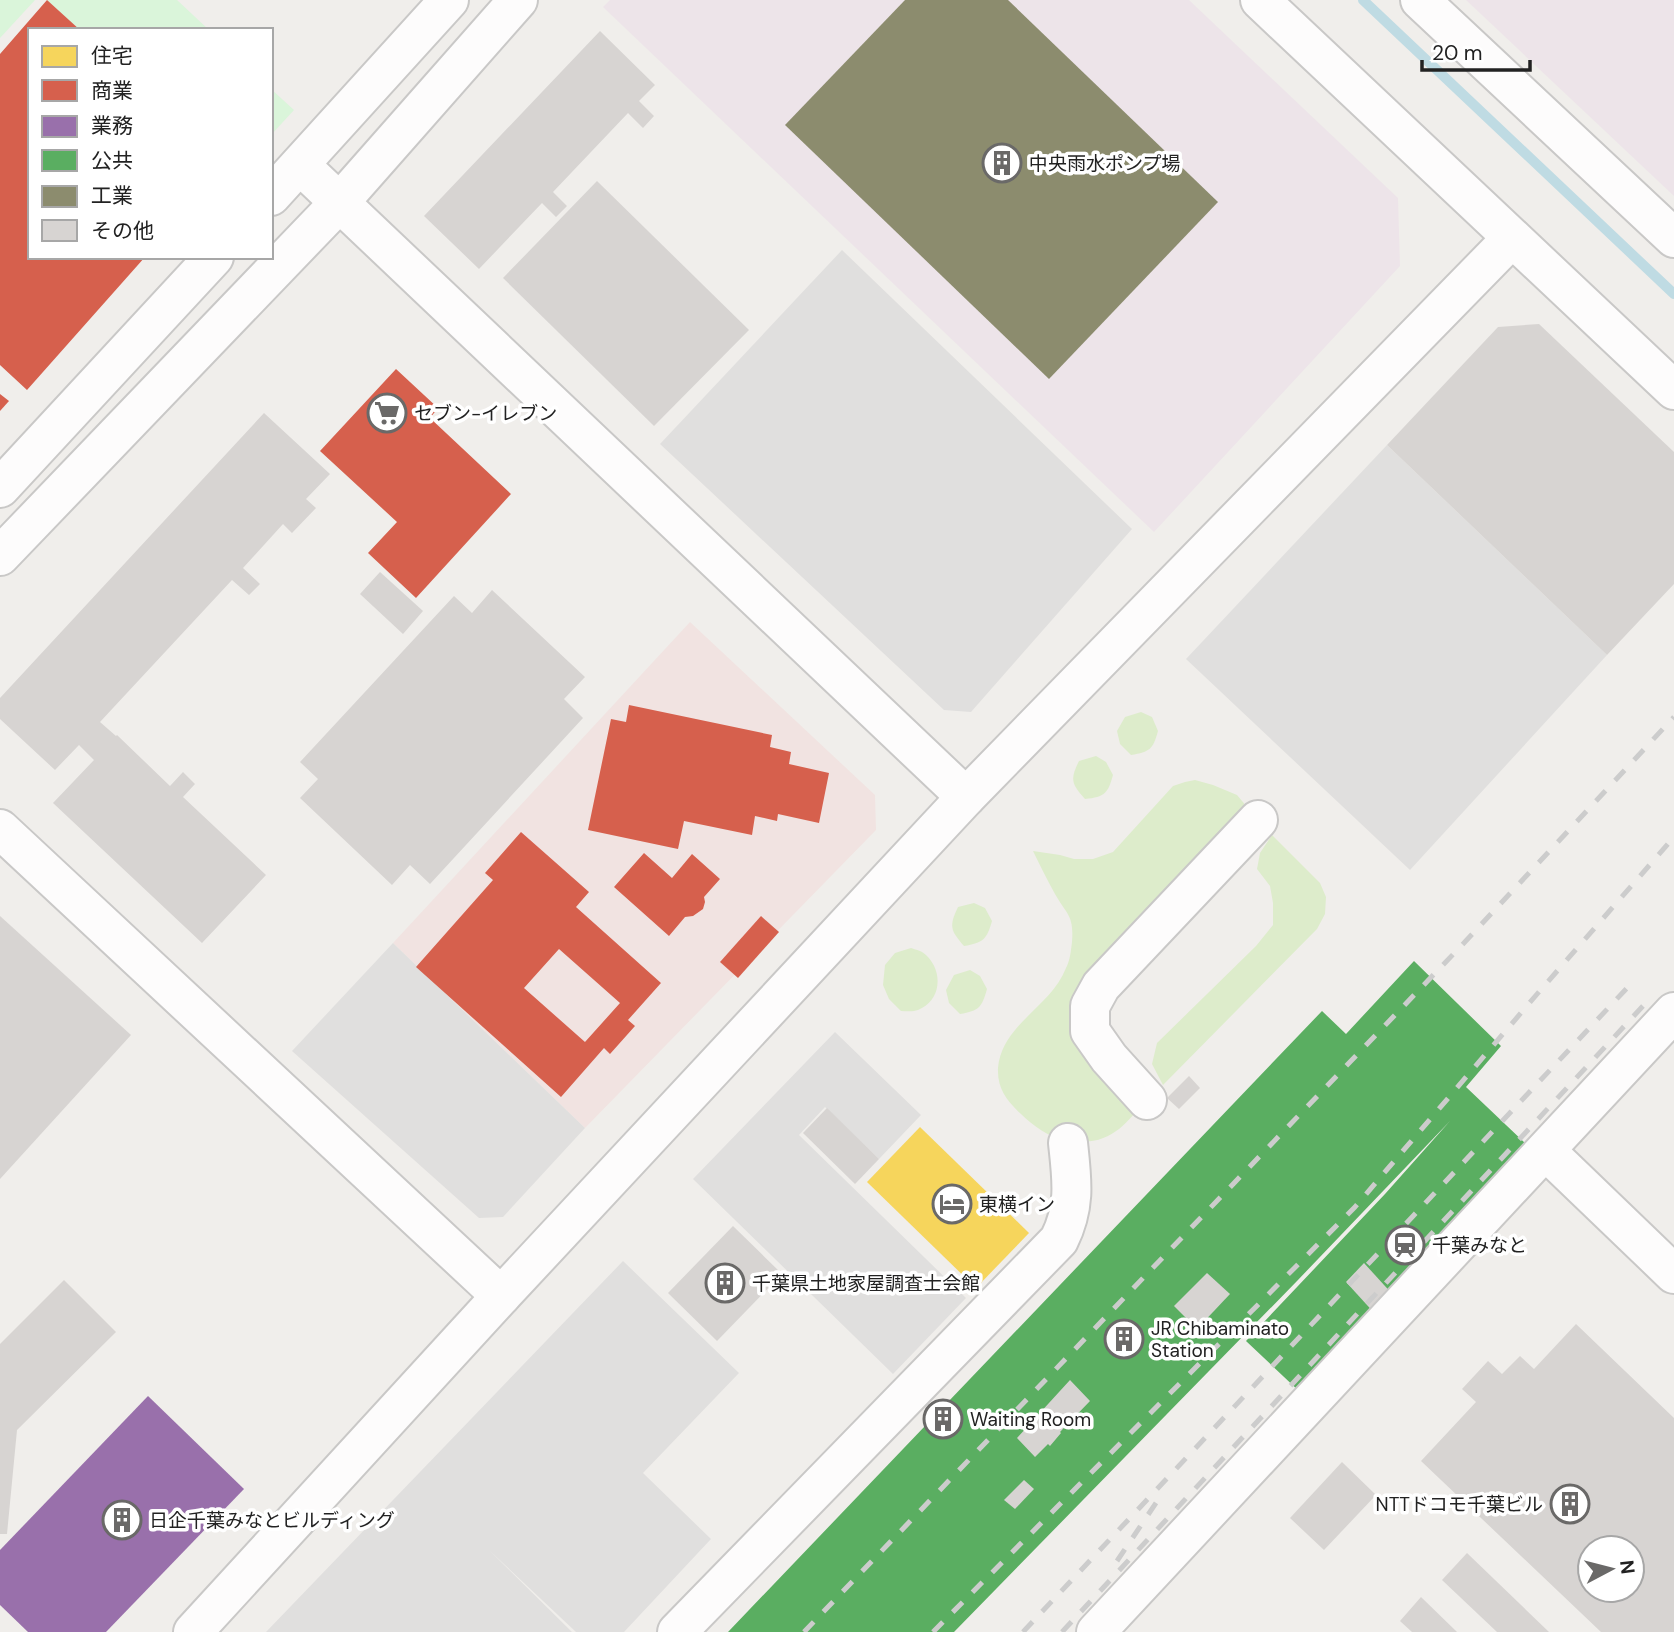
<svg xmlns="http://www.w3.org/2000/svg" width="1674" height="1632" font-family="'DM Sans','Noto Sans JP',sans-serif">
  <rect width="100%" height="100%" fill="#f0eeeb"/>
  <polygon fill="#f1e3e1" points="690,622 875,795 876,830 585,1128 393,943"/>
  <g fill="#ede4e9">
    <polygon points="610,0 1189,0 1398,198 1400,266 1154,532 603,7"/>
    <polygon points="1466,0 1674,0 1674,196"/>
  </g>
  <g fill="#ddeccb">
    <path d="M1141,712L1152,717L1158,731C1153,749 1150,752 1131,755L1120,744L1117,731L1125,717Z"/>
    <path d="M1096,756L1106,762L1113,775C1108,793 1105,797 1085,799C1071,784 1070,779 1079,761Z"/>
    <path d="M1195,780L1213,785L1237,795L1258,820L1090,1006L1147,1100C1126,1122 1115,1141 1082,1142C1077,1143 1071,1144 1066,1142C1051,1138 1032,1125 1021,1114C1007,1101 997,1089 998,1068C1002,1024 1051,1007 1066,968C1070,961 1071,950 1072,942C1074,915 1067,915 1055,894C1047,880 1040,865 1033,851L1060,855L1074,859H1093L1113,852L1173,786L1185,782Z"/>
    <polygon points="1272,835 1320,883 1326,897 1325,914 1317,929 1163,1085 1152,1064 1157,1043 1256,946 1273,925 1273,903 1270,886 1257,869 1260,853"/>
    <path d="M974,903L985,908L992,921C987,939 983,943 964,946C950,930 949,926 958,907Z"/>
    <path d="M911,948C917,950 922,951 926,955C944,972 941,1001 918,1010C913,1012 906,1011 901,1011L889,999L883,985L885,965L895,953Z"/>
    <path d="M970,970L980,976L987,989C982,1007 979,1011 960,1014L949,1003L946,990L954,975Z"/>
  </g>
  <g fill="#daf5da">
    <polygon points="0,0 35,0 0,38"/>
    <polygon points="47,0 177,0 209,30 79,30"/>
    <polygon points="271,89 294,110 271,135"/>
  </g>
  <g fill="#e0dfde">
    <polygon points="842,250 1132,529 971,712 944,710 660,444"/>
    <polygon points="1387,445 1607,655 1410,870 1186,659"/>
    <polygon points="393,943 585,1128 503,1217 479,1218 292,1051"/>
    <polygon points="835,1032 921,1115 879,1159 825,1107 799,1135 966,1298 893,1374 693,1179"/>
    <polygon points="623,1261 739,1373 643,1473 711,1539 624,1632 576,1632 489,1550 572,1632 266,1632"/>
  </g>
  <polygon fill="#f6d55c" points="920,1127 1029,1233 976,1288 867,1182"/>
  <g fill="#d6604d" fill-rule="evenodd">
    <polygon points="47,0 80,30 30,30 30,257 145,257 27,390 0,365 0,54"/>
    <polygon points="396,369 438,408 430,418 511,494 416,598 368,553 397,522 320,451"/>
    <polygon points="0,394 9,401 0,411"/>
    <polygon points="629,705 772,735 770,747 791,752 789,764 829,773 819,823 778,814 777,821 755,816 752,835 684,821 678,849 588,830 611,719 626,722"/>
    <path d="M521,832L589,892L576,907L661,983L628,1020L635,1026L610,1054L604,1048L561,1097L416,967L493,880L485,873ZM559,949L620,1003L585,1042L524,988Z"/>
    <polygon points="644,853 672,878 692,854 720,879 704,897 705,902 703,909 693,916 685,917 669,936 614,887"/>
    <polygon points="761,916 779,932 738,978 720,962"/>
  </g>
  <polygon fill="#9970ab" points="148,1396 244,1489 106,1632 28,1632 0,1605 0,1550"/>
  <polygon fill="#5aae61" points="1414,961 1501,1046 1466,1087 1547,1164 1319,1410 1246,1341 1385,1194 1450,1121 1297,1281 954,1632 728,1632 1322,1011 1346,1034"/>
  <polygon fill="#8c8c6e" points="905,0 1008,0 1218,202 1049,379 785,125"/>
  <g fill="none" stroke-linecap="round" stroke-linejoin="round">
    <polyline stroke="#bfdbe3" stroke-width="10" points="1363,0 1674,294"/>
  </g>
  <g fill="#d7d4d2" fill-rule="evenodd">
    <polygon points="600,31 655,85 639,101 654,116 643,128 628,113 553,192 567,206 556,217 542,203 479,269 424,216"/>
    <polygon points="597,181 749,330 654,426 503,278"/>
    <polygon points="1539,324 1674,452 1674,584 1607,655 1387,445 1498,327"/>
    <polygon points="264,413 330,474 306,499 316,508 292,533 283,524 243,568 260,584 249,595 232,580 100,722 116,736 117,735 170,786 183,772 195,784 183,797 266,875 202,943 53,803 94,760 79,745 55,770 0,719 0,698"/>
    <polygon points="380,572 423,611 403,634 360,594"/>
    <polygon points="492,590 585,677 564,699 583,718 430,884 410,865 392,885 300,798 318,779 300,762 454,596 472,613"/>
    <polygon points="0,916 131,1035 0,1179"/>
    <polygon points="1189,1076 1200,1088 1179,1109 1167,1098"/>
    <polygon points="827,1108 879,1159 855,1184 803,1133"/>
    <polygon points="733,1226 782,1274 717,1341 668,1293"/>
    <polygon points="1364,1263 1395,1297 1377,1316 1346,1282"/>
    <polygon points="1207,1273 1230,1294 1197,1329 1174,1306"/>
    <polygon points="64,1280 116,1332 17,1430 7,1534 0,1534 0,1344"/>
    <path d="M1576,1324L1674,1418V1632H1601L1421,1461L1476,1402L1462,1389L1488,1361L1502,1374L1520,1356L1534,1369ZM1590,1548H1632V1590H1590Z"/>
    <polygon points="1070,1380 1090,1401 1060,1432 1061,1433 1050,1446 1048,1444 1035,1457 1017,1438"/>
    <polygon points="948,1403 959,1413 939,1436 927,1424"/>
    <polygon points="1342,1462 1376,1495 1324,1550 1290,1518"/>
    <polygon points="1024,1480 1034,1489 1015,1509 1004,1500"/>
    <polygon points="1467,1553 1549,1632 1497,1632 1442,1580"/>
    <polygon points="1421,1597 1457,1632 1412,1632 1400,1621"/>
  </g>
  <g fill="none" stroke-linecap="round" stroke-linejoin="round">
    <defs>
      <g id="minor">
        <polyline points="0,829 501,1296"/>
        <polyline points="1147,1100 1109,1058 1090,1031 1090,1006 1101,986 1258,820"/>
        <path d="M677,1632L1059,1240C1076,1206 1072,1180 1068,1143"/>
      </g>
      <g id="tertiary">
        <polyline points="1260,0 1674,390"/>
        <polyline points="1420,0 1674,238"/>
        <polyline points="300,165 966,797"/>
        <polyline points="271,196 449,0"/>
        <polyline points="0,488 214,257"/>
        <polyline points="0,556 339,203 518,0"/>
        <polyline points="1546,1151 1674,1274"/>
        <polyline points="193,1632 501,1296 966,797 1512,238"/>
        <polyline points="1096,1632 1674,1012"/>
      </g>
    </defs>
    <use href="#minor" stroke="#c9c8c7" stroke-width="42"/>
    <use href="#tertiary" stroke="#c9c8c7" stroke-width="42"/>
    <use href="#minor" stroke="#fdfcfc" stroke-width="38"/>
    <use href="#tertiary" stroke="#fdfcfc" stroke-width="38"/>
    <g stroke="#ccc" stroke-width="5" stroke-dasharray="14 14" stroke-linecap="butt">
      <polyline points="1117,1561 1162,1494"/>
      <polyline points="804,1632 1463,944 1674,717"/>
      <polyline points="933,1632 1355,1207 1538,993 1674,837"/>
      <polyline points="1023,1632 1627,988"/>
      <polyline points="1062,1632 1643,1006"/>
    </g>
  </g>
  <defs>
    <symbol id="building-ring" viewBox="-11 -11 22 22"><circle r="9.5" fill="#fff" stroke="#6a6968" stroke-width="1.5"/><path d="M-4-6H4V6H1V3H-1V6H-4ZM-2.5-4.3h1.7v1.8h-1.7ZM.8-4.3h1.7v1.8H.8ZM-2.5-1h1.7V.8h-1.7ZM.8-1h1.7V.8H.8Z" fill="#6a6968"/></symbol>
    <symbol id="supermarket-ring" viewBox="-11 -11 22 22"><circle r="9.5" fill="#fff" stroke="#6a6968" stroke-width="1.5"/><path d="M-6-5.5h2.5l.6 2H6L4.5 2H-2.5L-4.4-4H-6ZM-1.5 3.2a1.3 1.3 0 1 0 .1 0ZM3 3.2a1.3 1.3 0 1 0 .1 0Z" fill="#6a6968"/></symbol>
    <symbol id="hotel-ring" viewBox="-11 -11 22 22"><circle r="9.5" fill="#fff" stroke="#6a6968" stroke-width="1.5"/><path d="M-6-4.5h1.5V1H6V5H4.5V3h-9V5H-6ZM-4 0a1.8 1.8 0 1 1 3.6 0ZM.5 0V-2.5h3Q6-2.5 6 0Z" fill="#6a6968"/></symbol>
    <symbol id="station-ring" viewBox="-11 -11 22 22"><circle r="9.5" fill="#fff" stroke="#6a6968" stroke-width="1.5"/><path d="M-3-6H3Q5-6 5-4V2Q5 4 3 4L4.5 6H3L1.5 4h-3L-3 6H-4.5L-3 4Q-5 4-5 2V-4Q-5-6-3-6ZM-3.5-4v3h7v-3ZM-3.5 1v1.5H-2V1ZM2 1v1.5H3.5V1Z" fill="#6a6968"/></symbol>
  </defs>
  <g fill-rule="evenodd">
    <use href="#building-ring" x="980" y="141" width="44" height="44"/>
    <use href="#supermarket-ring" x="365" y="391" width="44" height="44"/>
    <use href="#hotel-ring" x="930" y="1182" width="44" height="44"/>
    <use href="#station-ring" x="1383" y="1223" width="44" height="44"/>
    <use href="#building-ring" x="703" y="1261" width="44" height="44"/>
    <use href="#building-ring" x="1102" y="1317" width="44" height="44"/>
    <use href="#building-ring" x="921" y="1397" width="44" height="44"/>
    <use href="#building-ring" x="1548" y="1482" width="44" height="44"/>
    <use href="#building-ring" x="100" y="1498" width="44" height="44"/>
  </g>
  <g text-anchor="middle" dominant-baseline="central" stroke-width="7" stroke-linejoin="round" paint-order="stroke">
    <g font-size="19" fill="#222" stroke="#fff" text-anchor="start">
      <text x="1029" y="163">中央雨水ポンプ場</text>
      <text x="414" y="413">セブン-イレブン</text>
      <text x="979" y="1204">東横イン</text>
      <text x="1432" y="1245">千葉みなと</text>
      <text x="752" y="1283">千葉県土地家屋調査士会館</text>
      <text x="1151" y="1328">JR Chibaminato<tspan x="1151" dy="22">Station</tspan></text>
      <text x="970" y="1419">Waiting Room</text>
      <text x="1543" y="1504" text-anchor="end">NTTドコモ千葉ビル</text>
      <text x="149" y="1520">日企千葉みなとビルディング</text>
    </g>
  </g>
  <rect x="28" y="28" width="245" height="231" fill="#ffffff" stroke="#a7a7a7" stroke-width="2"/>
  <rect x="42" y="46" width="35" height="21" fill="#f6d55c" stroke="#a7a7a7" stroke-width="2"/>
  <text x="91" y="63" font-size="21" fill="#222222">住宅</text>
  <rect x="42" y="80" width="35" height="21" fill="#d6604d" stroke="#a7a7a7" stroke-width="2"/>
  <text x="91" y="98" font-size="21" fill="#222222">商業</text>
  <rect x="42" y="116" width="35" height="21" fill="#9970ab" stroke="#a7a7a7" stroke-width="2"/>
  <text x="91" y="133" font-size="21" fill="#222222">業務</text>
  <rect x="42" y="150" width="35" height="21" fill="#5aae61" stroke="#a7a7a7" stroke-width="2"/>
  <text x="91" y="168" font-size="21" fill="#222222">公共</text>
  <rect x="42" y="186" width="35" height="21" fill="#8c8c6e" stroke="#a7a7a7" stroke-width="2"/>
  <text x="91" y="203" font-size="21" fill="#222222">工業</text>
  <rect x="42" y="220" width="35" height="21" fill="#d7d4d2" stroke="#a7a7a7" stroke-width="2"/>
  <text x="91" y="238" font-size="21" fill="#222222">その他</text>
  <g transform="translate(1611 1569) rotate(83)"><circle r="33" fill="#ffffff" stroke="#a7a7a7" stroke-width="2"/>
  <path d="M0-5L12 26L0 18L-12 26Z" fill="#6a6968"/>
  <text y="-10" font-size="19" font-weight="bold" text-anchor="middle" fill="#222222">N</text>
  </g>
  <path d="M1422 60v10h108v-10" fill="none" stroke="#222222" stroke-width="3.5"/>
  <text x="1432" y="60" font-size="21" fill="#222222" stroke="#ffffff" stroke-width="5" paint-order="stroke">20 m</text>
</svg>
